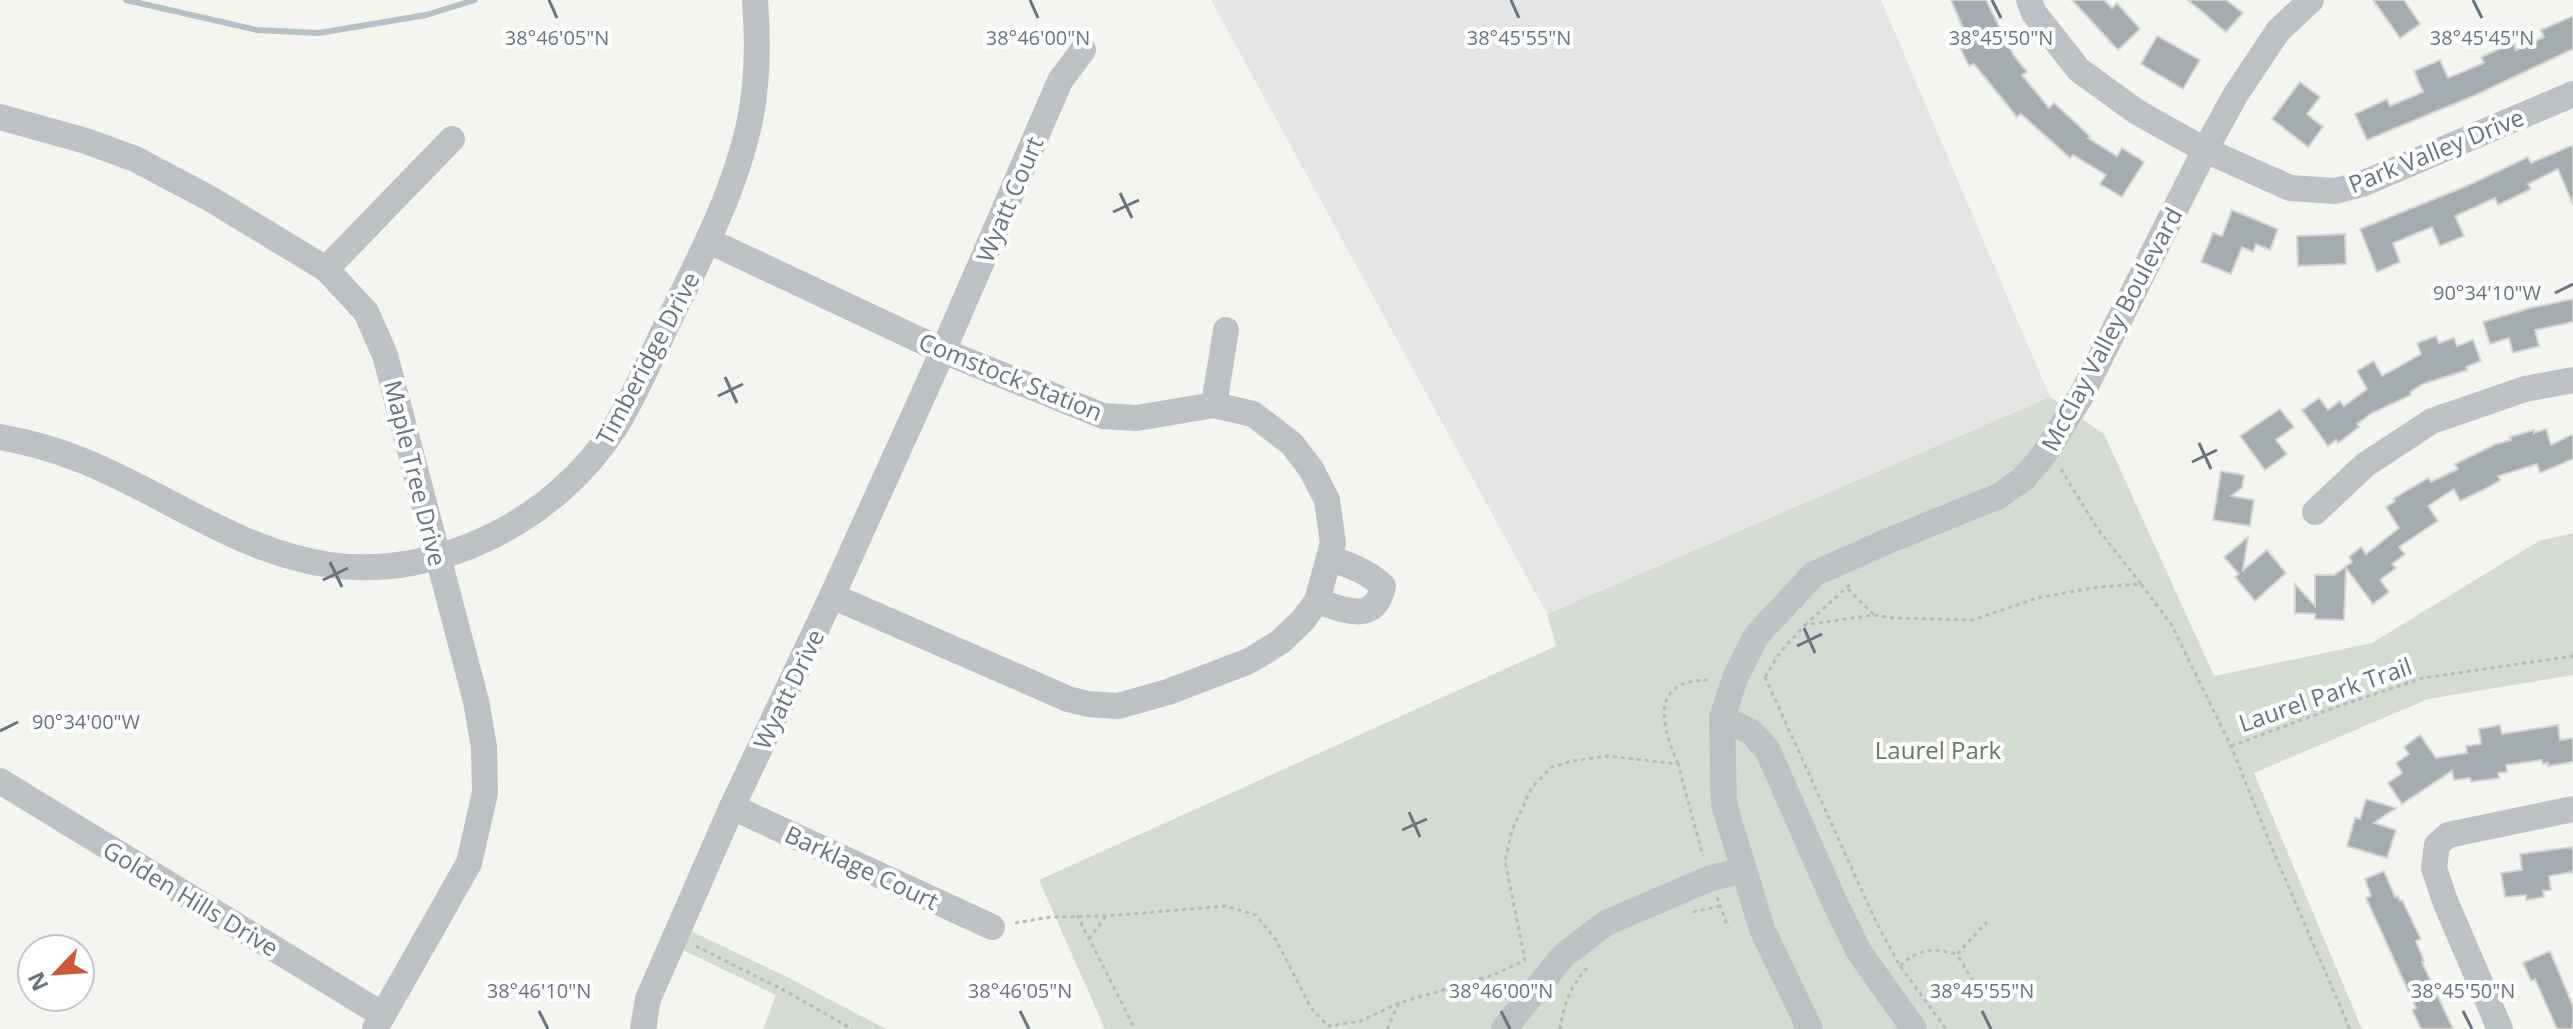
<svg xmlns="http://www.w3.org/2000/svg" width="2573" height="1029" font-family="'Open Sans',sans-serif">
  <rect width="100%" height="100%" fill="#f4f4f0"/>
  <polygon fill="#e4e5e4" points="1211,0 1881,0 2050,397 1547,614"/>
  <g fill="#d5dad2">
    <polygon points="2050,397 2104,434 2214,676 2372,643 2539,541 2573,533 2573,675 2428,699 2254,773 2362,1029 1105,1029 1039,880 1556,646 1547,614"/>
    <polygon points="689,930 787,977 886,1029 763,1029 776,995 681,949"/>
  </g>
  <g fill="none" stroke-linecap="round" stroke-linejoin="round">
    <polyline stroke="#b6c1c4" stroke-width="6" points="126,0 257,30 319,33 426,15 475,0"/>
  </g>
  <g fill="#a4acb0" stroke="#d5d5d3" stroke-width="2">
    <polygon points="1951,0 1986,0 2014,56 2027,72 2022,75 2049,108 2054,103 2090,136 2088,138 2117,156 2122,148 2144,162 2122,197 2100,184 2106,175 2073,155 2070,158 2021,114 2017,117 1974,64 1969,66 1954,35 1964,30"/>
    <polygon points="2072,0 2104,0 2112,8 2117,3 2140,29 2118,50"/>
    <polygon points="2188,0 2226,0 2243,13 2226,32"/>
    <polygon points="2373,0 2404,0 2420,24 2400,38"/>
    <polygon points="2573,16 2573,49 2478,94 2367,140 2355,114 2387,99 2390,106 2423,92 2414,71 2440,60 2448,78 2484,63 2481,57 2513,43 2516,50 2544,37 2541,30"/>
    <polygon points="2157,36 2200,60 2183,89 2141,64"/>
    <polygon points="2300,82 2320,97 2307,114 2323,127 2308,147 2272,119"/>
    <polygon points="2573,145 2573,205 2558,169 2528,184 2531,189 2498,205 2495,198 2455,216 2464,236 2440,246 2432,227 2393,243 2400,262 2377,272 2360,229 2469,185 2528,157 2531,163"/>
    <polygon points="2232,210 2278,229 2270,250 2256,244 2253,252 2242,247 2231,274 2201,262 2213,233 2222,236"/>
    <polygon points="2345,234 2346,264 2298,266 2297,236"/>
    <polygon points="2573,299 2573,322 2535,330 2539,346 2513,353 2509,338 2490,344 2483,322 2530,308"/>
    <polygon points="2436,336 2439,343 2454,338 2457,346 2473,340 2481,361 2466,367 2467,370 2423,384 2410,392 2411,395 2372,413 2357,424 2359,427 2338,443 2336,440 2328,446 2302,410 2319,398 2328,410 2340,401 2344,406 2367,389 2357,371 2374,361 2382,376 2421,354 2417,343"/>
    <polygon points="2280,409 2294,427 2276,440 2287,454 2265,470 2240,436"/>
    <polygon points="2546,429 2551,445 2573,434 2573,459 2540,473 2537,464 2498,476 2500,480 2489,487 2460,501 2454,489 2428,506 2438,521 2399,547 2405,554 2392,564 2396,568 2380,580 2389,592 2373,604 2346,568 2344,620 2315,619 2315,614 2295,613 2295,584 2315,606 2315,575 2334,575 2352,562 2349,557 2361,547 2366,554 2399,528 2386,507 2395,501 2393,499 2428,478 2431,482 2458,469 2455,464 2496,444 2511,440 2510,437 2534,430 2534,433"/>
    <polygon points="2221,471 2244,475 2242,488 2231,496 2254,500 2250,526 2213,520"/>
    <polygon points="2248,537 2243,570 2267,550 2286,573 2255,601 2235,577 2239,574 2224,557"/>
    <polygon points="2500,725 2502,734 2558,725 2560,740 2573,738 2573,762 2548,766 2548,763 2543,764 2542,760 2506,765 2507,772 2498,773 2499,778 2471,782 2470,778 2454,780 2452,771 2402,804 2388,783 2402,773 2396,763 2409,754 2404,747 2420,735 2436,758 2467,753 2466,746 2481,744 2479,729"/>
    <polygon points="2366,799 2396,808 2374,823 2396,830 2387,858 2347,846 2355,818 2360,819"/>
    <polygon points="2573,847 2573,872 2549,876 2551,890 2543,891 2544,897 2526,900 2526,895 2505,897 2501,873 2522,870 2520,854"/>
    <polygon points="2384,871 2395,897 2398,896 2400,901 2402,900 2421,939 2416,941 2424,961 2422,962 2453,1029 2421,1029 2412,1010 2416,1008 2366,898 2371,896 2365,879"/>
    <polygon points="2550,951 2573,1006 2573,1029 2557,1029 2535,979 2531,981 2523,963"/>
  </g>
  <g fill="none" stroke-linecap="round" stroke-linejoin="round">
    <g stroke="#b7babc" stroke-width="3" stroke-dasharray="4 4" stroke-linecap="butt">
      <polyline points="2061,469 2097,528 2141,584"/>
      <polyline points="1848,589 1874,615"/>
      <polyline points="1805,625 1853,582"/>
      <polyline points="1765,677 1781,651 1805,625 1874,615 1894,618 1973,620 2037,598 2097,587 2141,584 2171,624 2231,746 2274,853 2350,1029"/>
      <polyline points="1765,677 1877,924 1900,966 1946,1029"/>
      <polyline points="2231,746 2342,705 2423,678 2573,656"/>
      <path d="M1678,764C1661,724 1649,679 1710,680"/>
      <polyline points="1717,897 1728,928"/>
      <polyline points="1693,912 1720,906"/>
      <polyline points="1077,915 1135,1029"/>
      <polyline points="1015,923 1051,917 1106,916 1226,906 1256,915 1276,940 1311,1008 1328,1026 1361,1021 1399,1003 1493,975 1525,960 1505,861 1512,830 1532,787 1552,767 1572,761 1607,756 1678,764 1703,856"/>
      <polyline points="1089,939 1106,916"/>
      <polyline points="696,946 789,993 852,1029"/>
      <path d="M1900,966C1919,948 1933,948 1957,954"/>
      <polyline points="1981,995 1957,954 1987,922"/>
      <polyline points="1387,1029 1399,1003"/>
      <path d="M1560,1029C1563,1006 1571,985 1587,968"/>
    </g>
    <g stroke="#bdc1c4" stroke-width="26">
      <polyline points="2029,0 2034,13 2079,70 2137,112 2205,150 2290,188 2335,191 2362,184 2573,94"/>
      <polyline points="0,117 86,141 135,159 209,198 326,269 366,312 385,355 476,701 484,747 485,793 469,863 375,1029"/>
      <polyline points="709,241 943,351 1103,416 1137,418 1214,405 1253,414 1292,444 1311,469 1327,500 1333,543 1317,601 1303,620 1280,642 1249,661 1168,692 1118,706 1088,704 1068,699 832,596"/>
      <polyline points="326,269 452,139"/>
      <polyline points="1214,405 1226,330"/>
      <path d="M0,437C28,442 54,449 81,460C165,493 238,552 330,565C439,580 555,520 614,429C636,395 653,352 671,316C702,254 736,188 750,120C758,81 758,39 755,0"/>
      <polyline points="2315,512 2365,465 2432,421 2525,389 2573,380"/>
      <path d="M1317,601C1344,610 1375,625 1383,586C1367,571 1349,565 1329,558"/>
      <polyline points="1722,718 1751,732 1767,749 1835,903 1859,952 1914,1029"/>
      <polyline points="0,781 383,1015"/>
      <polyline points="732,807 992,927"/>
      <polyline points="643,1029 648,999 732,807 832,596 943,351 1060,81 1083,50"/>
      <polyline points="1504,1029 1563,956 1606,923 1711,878 1744,870"/>
      <polyline points="1810,1029 1762,929 1724,804 1722,718 1735,678 1756,636 1814,574 1888,541 1999,496 2023,479 2043,456 2081,396 2205,150 2236,94 2278,31 2311,0"/>
      <polyline points="2500,1029 2445,901 2434,868 2437,845 2448,835 2573,809"/>
    </g>
  </g>
  <path fill="none" stroke="#66747e" stroke-width="3" d="M549,0L557,18M1030,0L1038,18M1511,0L1519,18M1992,0L2001,18M2473,0L2482,18M1120,193L1132,218M1113,212L1139,200M2555,293L2573,284M725,377L737,403M718,396L743,384M2199,443L2211,469M2192,462L2217,450M330,562L342,587M323,580L348,568M1804,628L1815,653M1797,646L1822,634M0,731L18,722M1409,812L1420,837M1402,830L1427,819M539,1011L548,1029M1020,1011L1029,1029M1501,1011L1510,1029M1982,1011L1991,1029M2463,1011L2472,1029"/>
  <g text-anchor="middle" dominant-baseline="central" stroke-width="8" stroke-linejoin="round" paint-order="stroke">
    <g font-size="24" fill="#66747e" stroke="#fff">
      <text transform="translate(2436 150) rotate(-22)">Park Valley Drive</text>
      <text transform="translate(1009 199) rotate(-67)">Wyatt Court</text>
      <text transform="translate(2111 329) rotate(-62)">McClay Valley Boulevard</text>
      <text transform="translate(647 358) rotate(-62)">Timberidge Drive</text>
      <text transform="translate(1011 376) rotate(22)">Comstock Station</text>
      <text transform="translate(416 473) rotate(76)">Maple Tree Drive</text>
      <text transform="translate(788 689) rotate(-64)">Wyatt Drive</text>
      <text transform="translate(2325 694) rotate(-19)">Laurel Park Trail</text>
      <text transform="translate(862 867) rotate(25)">Barklage Court</text>
      <text transform="translate(191 898) rotate(31)">Golden Hills Drive</text>
    </g>
    <g font-size="24" fill="#687664" stroke="#fff">
      <text x="1938" y="749">Laurel Park</text>
    </g>
  </g>
  <g font-size="20" text-anchor="middle" fill="#66747e" stroke="#fff" stroke-width="8" stroke-linejoin="round" paint-order="stroke">
    <text x="2001" y="45">38°45'50"N</text>
    <text x="557" y="45">38°46'05"N</text>
    <text x="1038" y="45">38°46'00"N</text>
    <text x="1519" y="45">38°45'55"N</text>
    <text x="2482" y="45">38°45'45"N</text>
    <text x="2487" y="300">90°34'10"W</text>
    <text x="86" y="729">90°34'00"W</text>
    <text x="539" y="998">38°46'10"N</text>
    <text x="1020" y="998">38°46'05"N</text>
    <text x="1501" y="998">38°46'00"N</text>
    <text x="1982" y="998">38°45'55"N</text>
    <text x="2463" y="998">38°45'50"N</text>
  </g>
  <g transform="translate(56 973) rotate(245)"><circle r="38" fill="#ffffff" stroke="#c2c7cb" stroke-width="2"/>
  <path d="M0-6L14 30L0 20L-14 30Z" fill="#d15734"/>
  <text y="-12" font-size="22" font-weight="bold" text-anchor="middle" fill="#66747e">N</text>
  </g>
</svg>
